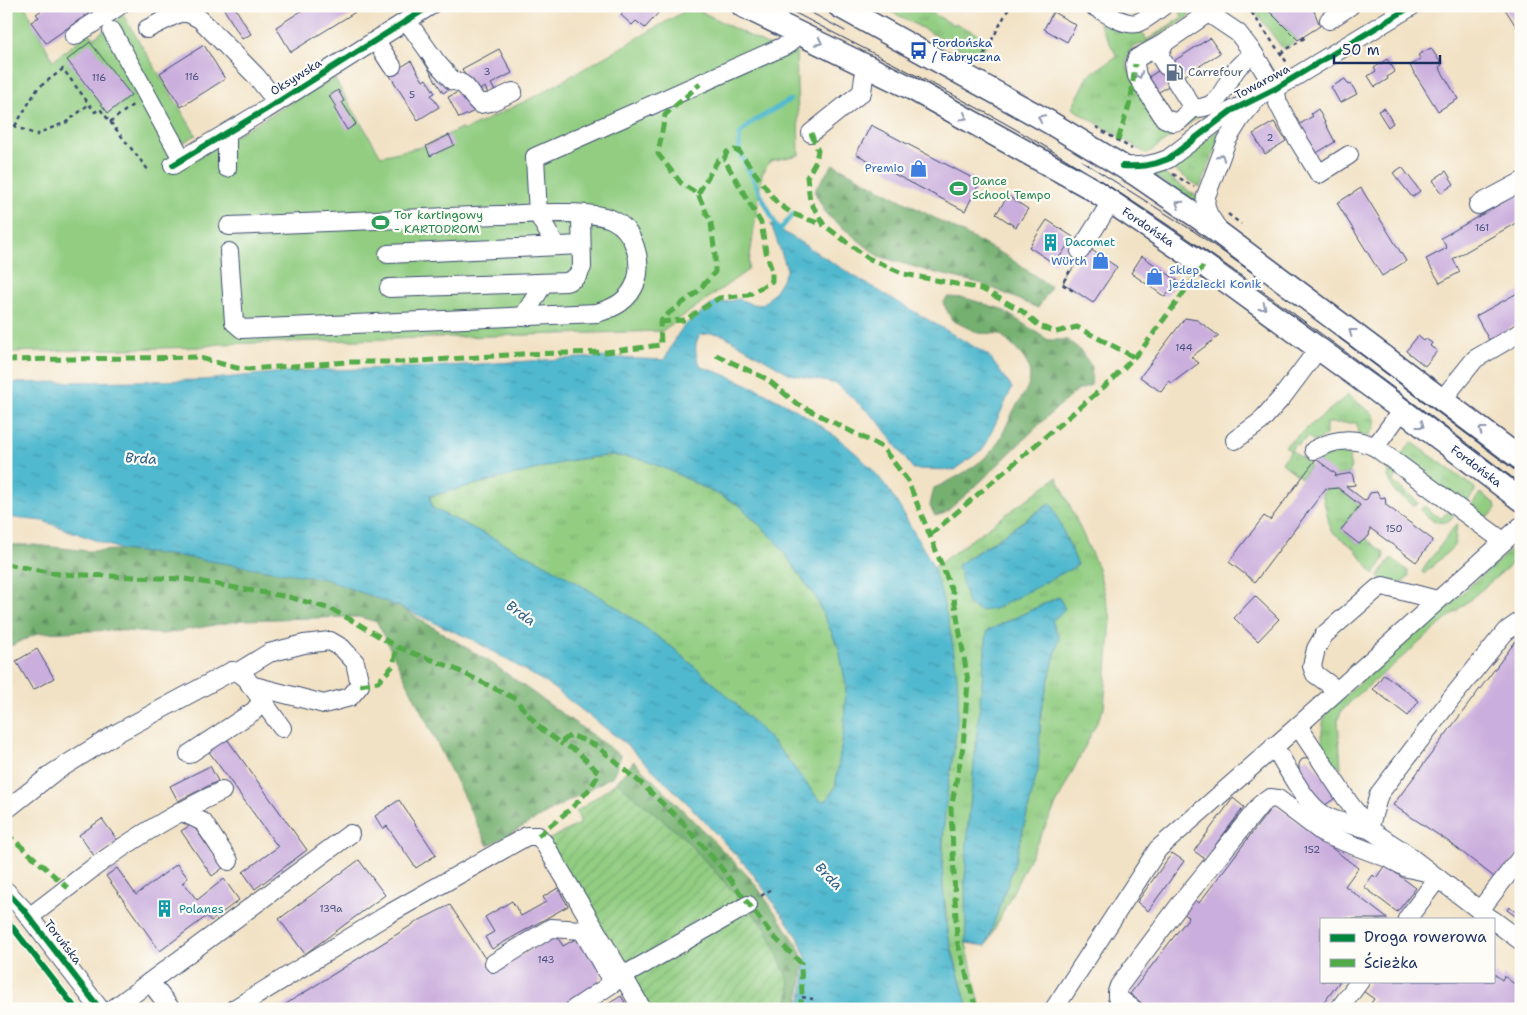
<svg xmlns="http://www.w3.org/2000/svg" width="1527" height="1015" font-family="'Shantell Sans',sans-serif">
  <defs>
    <pattern id="grass-tufts" width="24" height="20" patternUnits="userSpaceOnUse" patternTransform="scale(1.25)"><rect width="24" height="20" fill="#92cd82"/><path d="M3 7l-1-3M5 7V3M7 7l1-3M15 17l-1-3M17 17v-4M19 17l1-3" fill="none" stroke="#7db073"/></pattern>
    <pattern id="forest-firs" width="22" height="20" patternUnits="userSpaceOnUse" patternTransform="scale(1.25)"><rect width="22" height="20" fill="#75b070"/><path d="M5 1l3.5 6h-7zM16 11l3.5 6h-7z" fill="#5f905f"/></pattern>
    <pattern id="garden-furrows" width="10" height="10" patternUnits="userSpaceOnUse" patternTransform="scale(1.25)"><rect width="10" height="10" fill="#92cd82"/><path d="M-1 1l2-2M0 10L10 0M9 11l2-2" fill="none" stroke="#7db073"/></pattern>
    <pattern id="water-ripples" width="26" height="14" patternUnits="userSpaceOnUse" patternTransform="scale(1.25)"><rect width="26" height="14" fill="#51b9cf"/><path d="M2 4q2-2 4 0t4 0M15 11q2-2 4 0t4 0" fill="none" stroke="#4297ab"/></pattern>
  </defs>
  <rect width="100%" height="100%" fill="#fdfcf7"/>
  <filter id="ink" filterUnits="userSpaceOnUse"><feTurbulence type="fractalNoise" baseFrequency=".02" numOctaves="2"/><feDisplacementMap in="SourceGraphic" scale="10" xChannelSelector="R" yChannelSelector="G"/><feConvolveMatrix kernelMatrix="1 2 1 2 8 2 1 2 1" color-interpolation-filters="sRGB"/></filter>
  <filter id="wash" filterUnits="userSpaceOnUse"><feTurbulence type="fractalNoise" baseFrequency=".0096" numOctaves="4" result="noise"/><feDisplacementMap in="SourceGraphic" scale="20" xChannelSelector="R" yChannelSelector="G"/><feGaussianBlur stdDeviation="1.12" result="paint"/><feColorMatrix in="noise" values="0 0 0 0 0 0 0 0 0 0 0 0 0 0 0 0 0 1.4 0 .05"/><feComposite in="paint" operator="in"/></filter>
  <g filter="url(#wash)">
    <rect width="100%" height="100%" fill="#f2e2c5"/>
    <g fill="url(#grass-tufts)" stroke="#567e70" fill-rule="evenodd">
      <polygon points="881,6 919,6 954,25 955,23 988,39 979,59"/>
      <polygon points="1251,6 1264,6 1298,40 1283,49"/>
      <polygon points="1179,8 1187,9 1189,13 1187,18 1147,42 1133,47 1128,53 1126,62 1129,71 1161,122 1188,119 1201,115 1147,154 1072,108 1089,75 1117,56 1098,22 1117,31 1119,27 1140,30 1147,40 1182,17"/>
      <polygon points="1225,126 1200,187 1167,165"/>
      <polygon points="1157,169 1199,198 1201,206 1148,172"/>
      <path d="M1348,395L1374,415C1377,424 1375,429 1368,436L1358,434L1357,423H1326V435L1315,442L1308,437L1298,445L1295,444L1291,450L1311,465L1301,478L1282,463L1290,451L1285,446Z"/>
      <polygon points="1412,442 1475,488 1475,491 1466,503 1465,504 1400,456"/>
      <polygon points="1345,448 1348,451 1351,469 1349,473 1335,476 1335,474 1314,458 1315,456"/>
      <polygon points="611,455 642,459 673,472 739,505 775,540 816,598 839,649 846,685 844,730 835,788 826,801 819,800 782,752 728,696 673,648 612,604 547,565 432,508 429,496 573,460"/>
      <polygon points="1390,470 1392,470 1397,475 1393,482 1418,502 1417,505 1413,505 1394,491 1388,476"/>
      <path d="M1057,477L1098,568L1111,619L1104,708L986,946L1015,862L1038,769L1041,711L1059,639L1052,621L1065,609L1058,597L987,631L968,827L965,879L966,943L981,1009H968L949,938L942,875L944,823L955,661L941,594L933,568ZM1050,503L1078,565L1050,579L958,565Z"/>
      <polygon points="1326,488 1338,488 1360,505 1341,530 1359,544 1364,537 1384,553 1385,557 1375,573 1374,574 1354,548 1331,531 1322,493"/>
      <polygon points="1480,493 1495,503 1496,508 1491,515 1483,517 1470,507"/>
      <path d="M1424,506L1441,519L1445,514L1449,512L1453,514V518C1442,527 1430,521 1422,511L1421,509Z"/>
      <polygon points="1457,523 1455,543 1453,547 1424,574 1422,572 1424,568"/>
      <path d="M1521,541V556L1352,700L1341,712L1338,719L1341,768C1321,757 1317,729 1328,711Z"/>
      <polygon points="1390,559 1393,559 1408,571 1409,576 1403,583 1382,580 1378,577"/>
    </g>
    <g fill="url(#forest-firs)" stroke="#487067">
      <polygon points="833,164 1008,257 1051,287 1038,308 983,284 928,271 878,256 827,215 814,191"/>
      <path d="M948,297L965,298L1001,309L1048,340H1068L1080,350L1092,367L1091,385L1075,392L1048,416L975,487L945,513L935,516L930,505L934,488C951,481 984,463 994,448C1003,436 1007,423 1014,410C1021,397 1033,386 1029,369C1027,357 1008,342 1000,334L978,333L952,320L943,303Z"/>
      <polygon points="6,545 34,545 89,551 122,550 178,556 325,578 400,607 493,664 621,756 613,776 488,846 377,622 359,617 311,618 243,620 163,634 115,630 39,633 6,648"/>
      <polygon points="634,761 753,881 797,944 804,961 799,1001 794,1009 788,1009 790,984 617,782"/>
    </g>
    <polygon fill="#92cd82" stroke="#567e70" points="6,6 25,6 53,61 89,32 94,38 123,15 196,135 167,152 176,170 334,78 381,156 425,146 461,128 463,131 538,95 692,7 767,45 796,47 799,155 770,161 762,174 748,270 662,331 219,344 199,347 6,352"/>
    <polygon fill="url(#garden-furrows)" stroke="#567e70" points="617,782 683,837 766,928 790,984 788,1009 638,1009 548,840 581,823 576,812"/>
    <g fill="url(#water-ripples)" stroke="#367496" fill-rule="evenodd">
      <path d="M771,224L862,281L988,355L1012,388L984,448L955,470L913,469L878,421L837,384L790,374L723,335L713,333L700,335C693,344 695,358 702,367C761,385 837,428 877,475C893,493 904,515 916,536C922,547 930,558 934,570C946,606 957,656 958,694C959,738 947,780 944,824C941,861 942,901 949,938C954,962 962,985 968,1009H799L803,991L806,958L798,937L750,870L688,804L626,744L548,684L475,641L400,607L325,579L178,556L122,550L43,521L6,517V383L203,380L294,371L430,367L597,357L664,360L678,334L685,325L715,302H725L739,299L751,304L763,305C773,294 781,283 787,269ZM611,455L642,459L673,472L739,505L775,540L816,598L839,649L846,685L844,730L835,788L826,801L819,800L782,752L728,696L673,648L612,604L547,565L432,508L430,496L573,460Z"/>
      <polygon points="1051,503 1078,565 995,609 980,611 968,604 958,565"/>
      <polygon points="1059,597 1065,609 1052,621 1059,638 1041,711 1038,769 1015,862 986,946 966,943 965,879 968,827 987,631"/>
    </g>
    <g fill="none" stroke-linecap="round" stroke-linejoin="round">
      <g stroke="#51b9cf" stroke-width="4.5">
        <polyline points="777,227 739,151 740,134 751,123 790,100"/>
        <polyline points="780,230 793,214"/>
      </g>
    </g>
    <g id="blocks">
      <g fill="#caaedd">
        <polygon points="48,6 99,6 46,43 31,22 39,17 36,14"/>
        <polygon points="222,6 234,6 251,34 242,39"/>
        <polygon points="309,6 365,6 291,52 276,27"/>
        <polygon points="628,6 653,6 659,12 645,28 636,21 632,25 621,15"/>
        <polygon points="1264,6 1322,6 1314,11 1320,26 1298,40"/>
        <polygon points="1503,6 1521,6 1521,34"/>
        <polygon points="1053,12 1076,25 1067,42 1044,29"/>
        <polygon points="1210,38 1220,53 1156,94 1147,78"/>
        <polygon points="90,42 131,95 108,113 67,60"/>
        <polygon points="204,45 225,79 181,107 160,73"/>
        <polygon points="1431,48 1442,65 1439,67 1458,99 1438,111 1410,66 1421,59 1418,55"/>
        <polygon points="499,49 512,73 491,84 495,91 488,94 485,87 474,93 462,69"/>
        <polygon points="426,52 449,89 443,93 420,55"/>
        <polygon points="1387,59 1395,71 1387,77 1388,79 1375,87 1368,76 1376,71 1374,68"/>
        <polygon points="411,61 423,81 426,79 435,93 431,95 439,107 418,120 389,74"/>
        <polygon points="1345,79 1349,85 1351,84 1357,94 1340,103 1331,87"/>
        <polygon points="465,89 475,111 459,118 448,97"/>
        <polygon points="338,90 344,101 342,102 356,124 347,130 334,108 336,107 329,96"/>
        <polygon points="1384,108 1393,123 1388,127 1378,111"/>
        <polygon points="1318,109 1335,142 1313,155 1295,127 1313,116 1311,114"/>
        <polygon points="1274,122 1286,141 1265,154 1253,134"/>
        <polygon points="871,125 980,182 965,211 856,154"/>
        <polygon points="449,135 454,145 430,156 426,146"/>
        <polygon points="1402,167 1420,191 1412,197 1393,173"/>
        <polygon points="1446,171 1454,184 1441,193 1433,180"/>
        <polygon points="1361,188 1406,261 1382,276 1337,203"/>
        <polygon points="1521,192 1521,220 1453,259 1460,272 1440,283 1426,259 1447,248 1441,238"/>
        <polygon points="1008,196 1028,209 1016,227 996,214"/>
        <polygon points="1047,220 1073,237 1055,264 1029,247"/>
        <polygon points="1087,247 1117,267 1093,303 1063,283"/>
        <polygon points="1142,256 1178,281 1165,297 1131,273"/>
        <polygon points="1521,291 1521,322 1489,340 1476,316"/>
        <polygon points="1185,318 1197,320 1219,336 1191,357 1199,363 1172,383 1169,381 1161,392 1140,377"/>
        <polygon points="1418,336 1424,341 1426,339 1432,343 1430,346 1437,351 1425,366 1406,351"/>
        <polygon points="1316,459 1336,474 1335,476 1352,473 1355,485 1346,486 1364,500 1367,499 1370,493 1377,492 1381,498 1385,497 1386,505 1433,540 1416,562 1370,528 1369,536 1359,544 1341,530 1360,505 1338,488 1328,489 1326,488 1255,582 1229,562 1264,516 1270,520"/>
        <polygon points="1255,596 1279,619 1258,641 1234,618"/>
        <polygon points="1521,634 1521,850 1498,880 1449,842 1393,805"/>
        <polygon points="37,649 54,678 33,690 16,661"/>
        <polygon points="1384,674 1419,701 1408,716 1373,689"/>
        <polygon points="225,736 307,850 255,889 243,872 278,847 207,749"/>
        <polygon points="1308,757 1336,794 1334,799 1325,805 1319,803 1299,771 1299,764 1301,760"/>
        <polygon points="210,766 218,781 178,801 170,786"/>
        <polygon points="1233,798 1244,807 1205,859 1194,851"/>
        <polygon points="399,800 436,855 416,868 387,826 383,829 375,816"/>
        <polygon points="1274,804 1358,868 1345,886 1388,919 1321,919 1321,981 1340,981 1319,1009 1149,1009 1130,994 1189,917 1182,913 1193,898 1199,903"/>
        <polygon points="102,819 118,841 95,857 79,835"/>
        <polygon points="192,824 223,868 212,876 181,831"/>
        <polygon points="1172,853 1184,861 1148,911 1137,902"/>
        <polygon points="359,860 385,895 305,954 279,919"/>
        <polygon points="177,864 188,878 182,883 184,883 197,900 224,879 239,900 211,921 207,916 160,951 106,876 117,868 136,895"/>
        <polygon points="1385,865 1416,888 1397,912 1364,887 1373,875 1376,878"/>
        <polygon points="558,888 568,906 492,949 485,937 494,932 485,917 512,901 521,916 546,902 543,897"/>
        <polygon points="450,905 494,972 556,935 563,946 579,937 601,971 599,982 595,990 564,1009 278,1009 418,921"/>
        <polygon points="1509,907 1521,916 1519,919 1507,910"/>
        <polygon points="1493,973 1502,980 1504,976 1521,989 1521,1009 1367,1009 1374,999 1363,991 1370,981 1493,981"/>
        <polygon points="621,996 629,1009 600,1009"/>
      </g>
    </g>
  </g>
  <g filter="url(#ink)">
    <use href="#blocks" fill-opacity="0" stroke="#3b4a6d" stroke-width="1"/>
    <g fill="none" stroke-linecap="round" stroke-linejoin="round">
      <defs>
        <g id="minor">
          <path d="M1093,6C1105,12 1123,26 1137,23C1146,20 1155,12 1163,6"/>
          <polyline points="1198,6 1238,33 1254,54 1275,89 1278,103 1292,130 1319,174 1349,155"/>
          <polyline points="1329,20 1350,6"/>
          <path d="M407,21L437,63L453,81C468,82 469,95 480,104L491,102L513,92"/>
          <polyline points="147,29 179,13 188,13 200,19 256,76 277,102"/>
          <polyline points="112,31 182,159"/>
          <polyline points="74,36 119,6"/>
          <polyline points="376,41 392,66"/>
          <polyline points="1164,43 1137,58 1135,64 1137,76 1164,118 1173,122 1179,121 1193,108"/>
          <polyline points="1166,66 1159,55 1164,43 1208,13"/>
          <path d="M1176,81L1193,108C1221,110 1224,84 1238,67C1242,62 1249,58 1254,54"/>
          <polyline points="227,133 227,168"/>
          <polyline points="811,133 862,92 864,77 869,67"/>
          <polyline points="173,165 265,110 430,6"/>
          <path d="M1122,166C1139,167 1152,166 1168,159L1231,111L1275,89L1412,6"/>
          <polyline points="1478,205 1521,182"/>
          <path d="M229,226C319,222 410,218 501,215C526,214 592,209 613,220C634,230 643,261 636,282C629,301 614,308 597,313L242,329L234,322L229,252"/>
          <path d="M1218,229C1211,218 1203,210 1206,196L1227,140L1240,119L1254,102"/>
          <polyline points="556,246 538,214 535,157 789,44 797,31"/>
          <polyline points="1080,251 1111,202"/>
          <polyline points="388,254 581,245"/>
          <path d="M389,288L566,282C575,279 578,276 582,267L581,215"/>
          <polyline points="523,317 544,283"/>
          <polyline points="1442,400 1475,359 1521,332"/>
          <polyline points="1235,440 1260,422 1283,396 1319,348"/>
          <polyline points="1375,447 1402,410"/>
          <path d="M1314,450C1334,439 1355,437 1375,447L1503,541"/>
          <polyline points="238,672 269,653 304,644 330,641 342,648 355,662 360,685 350,697 324,704 250,685"/>
          <polyline points="1337,690 1315,674 1312,666 1316,649 1324,635 1378,588 1383,586 1437,600"/>
          <polyline points="1298,726 1349,803 1369,829 1401,850 1491,919"/>
          <path d="M1274,746C1287,767 1304,803 1324,815C1337,823 1354,825 1369,829L1379,794L1451,699L1505,632L1521,621"/>
          <polyline points="189,754 254,711 262,701"/>
          <polyline points="6,810 53,773 119,732 232,671 238,672 246,678 282,728"/>
          <polyline points="180,811 203,822 229,861"/>
          <polyline points="6,891 23,909 100,1009"/>
          <polyline points="1480,910 1521,857"/>
          <path d="M29,917C51,901 72,884 93,868C134,838 177,812 222,791"/>
          <polyline points="1407,919 1438,878"/>
          <polyline points="1493,920 1521,941"/>
          <polyline points="494,963 551,928 582,930 613,983 574,1009"/>
          <polyline points="150,982 171,1009"/>
          <polyline points="613,983 623,976 642,1009"/>
          <polyline points="113,1009 350,834"/>
          <polyline points="234,1009 387,915 527,836 538,836 544,843 623,976 748,905"/>
          <polyline points="1054,1009 1158,849 1298,726 1521,526"/>
          <polyline points="1133,1009 1117,997 1117,992 1119,986 1181,903 1261,804 1270,798 1278,799 1326,835 1390,859 1407,868 1431,873"/>
          <polyline points="1339,1009 1360,981"/>
        </g>
        <g id="major">
          <path id="s1" d="M743,6L909,87L1089,187L1204,265L1374,389L1521,500"/>
          <polyline points="839,6 1049,122 1135,174 1202,220 1521,459"/>
        </g>
      </defs>
      <use href="#minor" stroke="#3b4a6d" stroke-width="20"/>
      <use href="#major" stroke="#3b4a6d" stroke-width="25"/>
      <g stroke="#3b4a6d" stroke-width="2.5" stroke-dasharray="4 4" stroke-linecap="butt">
        <polyline points="1247,6 1288,64"/>
        <polyline points="1281,53 1306,37 1306,35"/>
        <polyline points="980,62 1010,6"/>
        <polyline points="110,122 134,104"/>
        <polyline points="6,123 37,135 41,132 67,122 89,104"/>
        <polyline points="15,126 38,88 63,69 95,112 100,109 149,171"/>
        <polyline points="1096,127 1132,149"/>
        <polyline points="1173,174 1194,187"/>
        <polyline points="1228,214 1241,224"/>
        <polyline points="1074,264 1062,284 1075,292"/>
        <polyline points="761,896 770,890"/>
        <polyline points="802,997 813,999"/>
      </g>
      <use href="#minor" stroke="#fff" stroke-width="18"/>
      <use href="#major" stroke="#fff" stroke-width="22"/>
      <g stroke="#1b2f5e" stroke-width="1">
        <path d="M782,6C873,54 967,99 1056,153C1219,252 1369,370 1521,484"/>
        <polyline points="799,6 845,31"/>
        <polyline points="1082,161 1195,232 1257,276"/>
        <polyline points="1339,338 1521,475"/>
      </g>
      <g stroke="#52ab49" stroke-width="5" stroke-dasharray="10 5" stroke-linecap="butt">
        <polyline points="811,133 818,151 815,163 807,177 810,201 824,225 868,258 904,274 982,289 1022,311 1039,326 1056,332 1077,327 1134,357"/>
        <polyline points="1118,140 1131,99 1135,64"/>
        <polyline points="698,194 718,160 724,159 727,152 734,150 739,151 777,203 793,214 824,225"/>
        <polyline points="660,322 685,320 719,298 748,295 772,281 772,271 766,252 761,223 724,159"/>
        <polyline points="716,355 767,379 797,404 882,447 908,481 953,593 968,681 963,747 951,808 957,941 976,1009"/>
        <polyline points="6,360 196,357 237,368 249,369 348,362 404,362 523,354 606,352 661,345 660,322 669,313 696,293 715,272 715,255 711,223 698,194 681,183 658,154 665,115 700,84"/>
        <polyline points="930,535 1113,379 1142,349 1204,265"/>
        <polyline points="6,564 59,574 185,579 289,597 331,609 355,622 397,647 451,667 514,698 539,727 560,743 571,735 597,746 643,785 680,820 719,865 773,936 801,963 802,997 799,1009"/>
        <polyline points="360,685 378,682 393,666 397,647"/>
        <polyline points="6,833 68,888"/>
        <path d="M538,836C560,817 587,799 599,773L577,751L560,743"/>
      </g>
      <defs>
        <g id="cycleway">
          <polyline points="173,165 265,110 430,6"/>
          <path d="M1122,166C1139,167 1152,166 1168,159L1231,111L1275,89L1412,6"/>
          <polyline points="6,891 23,909 100,1009"/>
          <polyline points="6,919 76,1009"/>
        </g>
      </defs>
      <use href="#cycleway" stroke="#fdfcf7" stroke-width="9"/>
      <use href="#cycleway" stroke="#00873e" stroke-width="6"/>
    </g>
    <defs><path id="oneway-chevron" d="M-2-3.5L2.5 0L-2 3.5" fill="none" stroke-width="1.6" stroke-linecap="round" stroke-linejoin="round" transform="scale(1.25)"/></defs>
    <g stroke="#8d97ae">
      <use href="#oneway-chevron" transform="translate(819 42) rotate(27)"/>
      <use href="#oneway-chevron" transform="translate(1139 75) rotate(69)"/>
      <use href="#oneway-chevron" transform="translate(964 117) rotate(29)"/>
      <use href="#oneway-chevron" transform="translate(1041 118) rotate(-152)"/>
      <use href="#oneway-chevron" transform="translate(1221 157) rotate(-69)"/>
      <use href="#oneway-chevron" transform="translate(1179 204) rotate(-146)"/>
      <use href="#oneway-chevron" transform="translate(1263 307) rotate(36)"/>
      <use href="#oneway-chevron" transform="translate(1352 332) rotate(-143)"/>
      <use href="#oneway-chevron" transform="translate(1421 425) rotate(37)"/>
      <use href="#oneway-chevron" transform="translate(1482 430) rotate(-143)"/>
    </g>
  </g>
  <defs>
    <symbol id="bus-bare" viewBox="-9 -9 18 18"><path d="M-5-6H5V4H4V6H2V4H-2V6H-4V4H-5ZM-3.5-4V0h7V-4ZM-3.5 1.2v1.5H-2V1.2ZM2 1.2v1.5H3.5V1.2Z" fill="#1a4fb4" stroke="#fdfcf7" stroke-width="2.5" paint-order="stroke"/></symbol>
    <symbol id="fuel-bare" viewBox="-9 -9 18 18"><path d="M-5.5-6h7V0h2V4h1.3V-2.5L3-4.5l.8-.8L6-3V5H2.5V1h-1V6h-7ZM-4.2-4.7v3.2H.2V-4.7Z" fill="#5c6f8a" stroke="#fdfcf7" stroke-width="2.5" paint-order="stroke"/></symbol>
    <symbol id="shop-bare" viewBox="-9 -9 18 18"><path d="M-5-2.5h2.3a2.7 3.5 0 0 1 5.4 0H5L5.5 6h-11ZM-1.5-2.5h3a1.5 2.3 0 0 0-3 0Z" fill="#3f7fe0" stroke="#fdfcf7" stroke-width="2.5" paint-order="stroke"/></symbol>
    <symbol id="stadium-bare" viewBox="-9 -9 18 18"><path d="M0-5a6.5 5 0 1 0 0 10a6.5 5 0 1 0 0-10ZM-3.5-1.8h7v3.6h-7Z" fill="#2e9e5b" stroke="#fdfcf7" stroke-width="2.5" paint-order="stroke"/></symbol>
    <symbol id="building-bare" viewBox="-9 -9 18 18"><path d="M-4-6H4V6H1V3H-1V6H-4ZM-2.5-4.3h1.7v1.8h-1.7ZM.8-4.3h1.7v1.8H.8ZM-2.5-1h1.7V.8h-1.7ZM.8-1h1.7V.8H.8Z" fill="#0f9aa8" stroke="#fdfcf7" stroke-width="2.5" paint-order="stroke"/></symbol>
  </defs>
  <g fill-rule="evenodd">
    <use href="#bus-bare" x="906" y="38" width="25" height="25"/>
    <use href="#fuel-bare" x="1162" y="60" width="25" height="25"/>
    <use href="#shop-bare" x="906" y="156" width="25" height="25"/>
    <use href="#stadium-bare" x="946" y="176" width="25" height="25"/>
    <use href="#stadium-bare" x="368" y="210" width="25" height="25"/>
    <use href="#building-bare" x="1038" y="230" width="25" height="25"/>
    <use href="#shop-bare" x="1088" y="248" width="25" height="25"/>
    <use href="#shop-bare" x="1142" y="264" width="25" height="25"/>
    <use href="#building-bare" x="152" y="896" width="25" height="25"/>
  </g>
  <g text-anchor="middle" dominant-baseline="central" stroke-width="4.5" stroke-linejoin="round" paint-order="stroke">
    <g font-size="10" fill="#474f7e">
      <text x="487" y="71">3</text>
      <text x="192" y="76">116</text>
      <text x="99" y="77">116</text>
      <text x="412" y="94">5</text>
      <text x="1270" y="137">2</text>
      <text x="1482" y="227">161</text>
      <text x="1184" y="347">144</text>
      <text x="1394" y="528">150</text>
      <text x="1312" y="849">152</text>
      <text x="331" y="908">139a</text>
      <text x="546" y="959">143</text>
    </g>
    <g font-size="12" fill="#164399" stroke="#fdfcf7" text-anchor="start">
      <text x="932" y="43">Fordońska<tspan x="932" dy="14">/ Fabryczna</tspan></text>
    </g>
    <g font-size="12" fill="#4e5e75" stroke="#fdfcf7" text-anchor="start">
      <text x="1188" y="72">Carrefour</text>
    </g>
    <g font-size="12" fill="#1b2f5e" stroke="#fdfcf7">
      <text transform="translate(296 77) rotate(-32)">Oksywska</text>
      <text transform="translate(1262 82) rotate(-28)">Towarowa</text>
      <text stroke="none"><textPath href="#s1" startOffset="462">Fordońska</textPath></text>
      <text stroke="none"><textPath href="#s1" startOffset="868">Fordońska</textPath></text>
      <text transform="translate(63 942) rotate(52)">Toruńska</text>
    </g>
    <g font-size="12" fill="#366cbe" stroke="#fdfcf7" text-anchor="end">
      <text x="904" y="168">Premio</text>
      <text x="1087" y="261">Würth</text>
      <text x="1169" y="270" text-anchor="start">Sklep<tspan x="1169" dy="14">jeździecki Konik</tspan></text>
    </g>
    <g font-size="12" fill="#27864d" stroke="#fdfcf7" text-anchor="start">
      <text x="972" y="181">Dance<tspan x="972" dy="14">School Tempo</tspan></text>
      <text x="394" y="215">Tor kartingowy<tspan x="394" dy="14">- KARTODROM</tspan></text>
    </g>
    <g font-size="12" fill="#0d838f" stroke="#fdfcf7" text-anchor="start">
      <text x="1065" y="242">Dacomet</text>
      <text x="179" y="909">Polanes</text>
    </g>
    <g font-size="14" font-style="italic" fill="#2e5f86" stroke="#fdfcf7">
      <text transform="translate(141 458) rotate(3)">Brda</text>
      <text transform="translate(521 613) rotate(36)">Brda</text>
      <text transform="translate(829 876) rotate(46)">Brda</text>
    </g>
  </g>
  <rect width="1527" height="1015" fill="none" stroke="#fdfcf7" stroke-width="25"/>
  <rect x="1320" y="918" width="175" height="65" fill="#fdfcf7" stroke="#a3aaba"/>
  <rect x="1330" y="934" width="25" height="8" fill="#00873e" stroke="#a3aaba"/>
  <text x="1364" y="942" font-size="15" fill="#1b2f5e">Droga rowerowa</text>
  <rect x="1330" y="959" width="25" height="8" fill="#52ab49" stroke="#a3aaba"/>
  <text x="1364" y="968" font-size="15" fill="#1b2f5e">Ścieżka</text>
  <path d="M1334 55v8h106v-8" fill="none" stroke="#1b2f5e" stroke-width="2.5"/>
  <text x="1342" y="55" font-size="15" fill="#1b2f5e" stroke="#fdfcf7" stroke-width="4" paint-order="stroke">50 m</text>
</svg>
